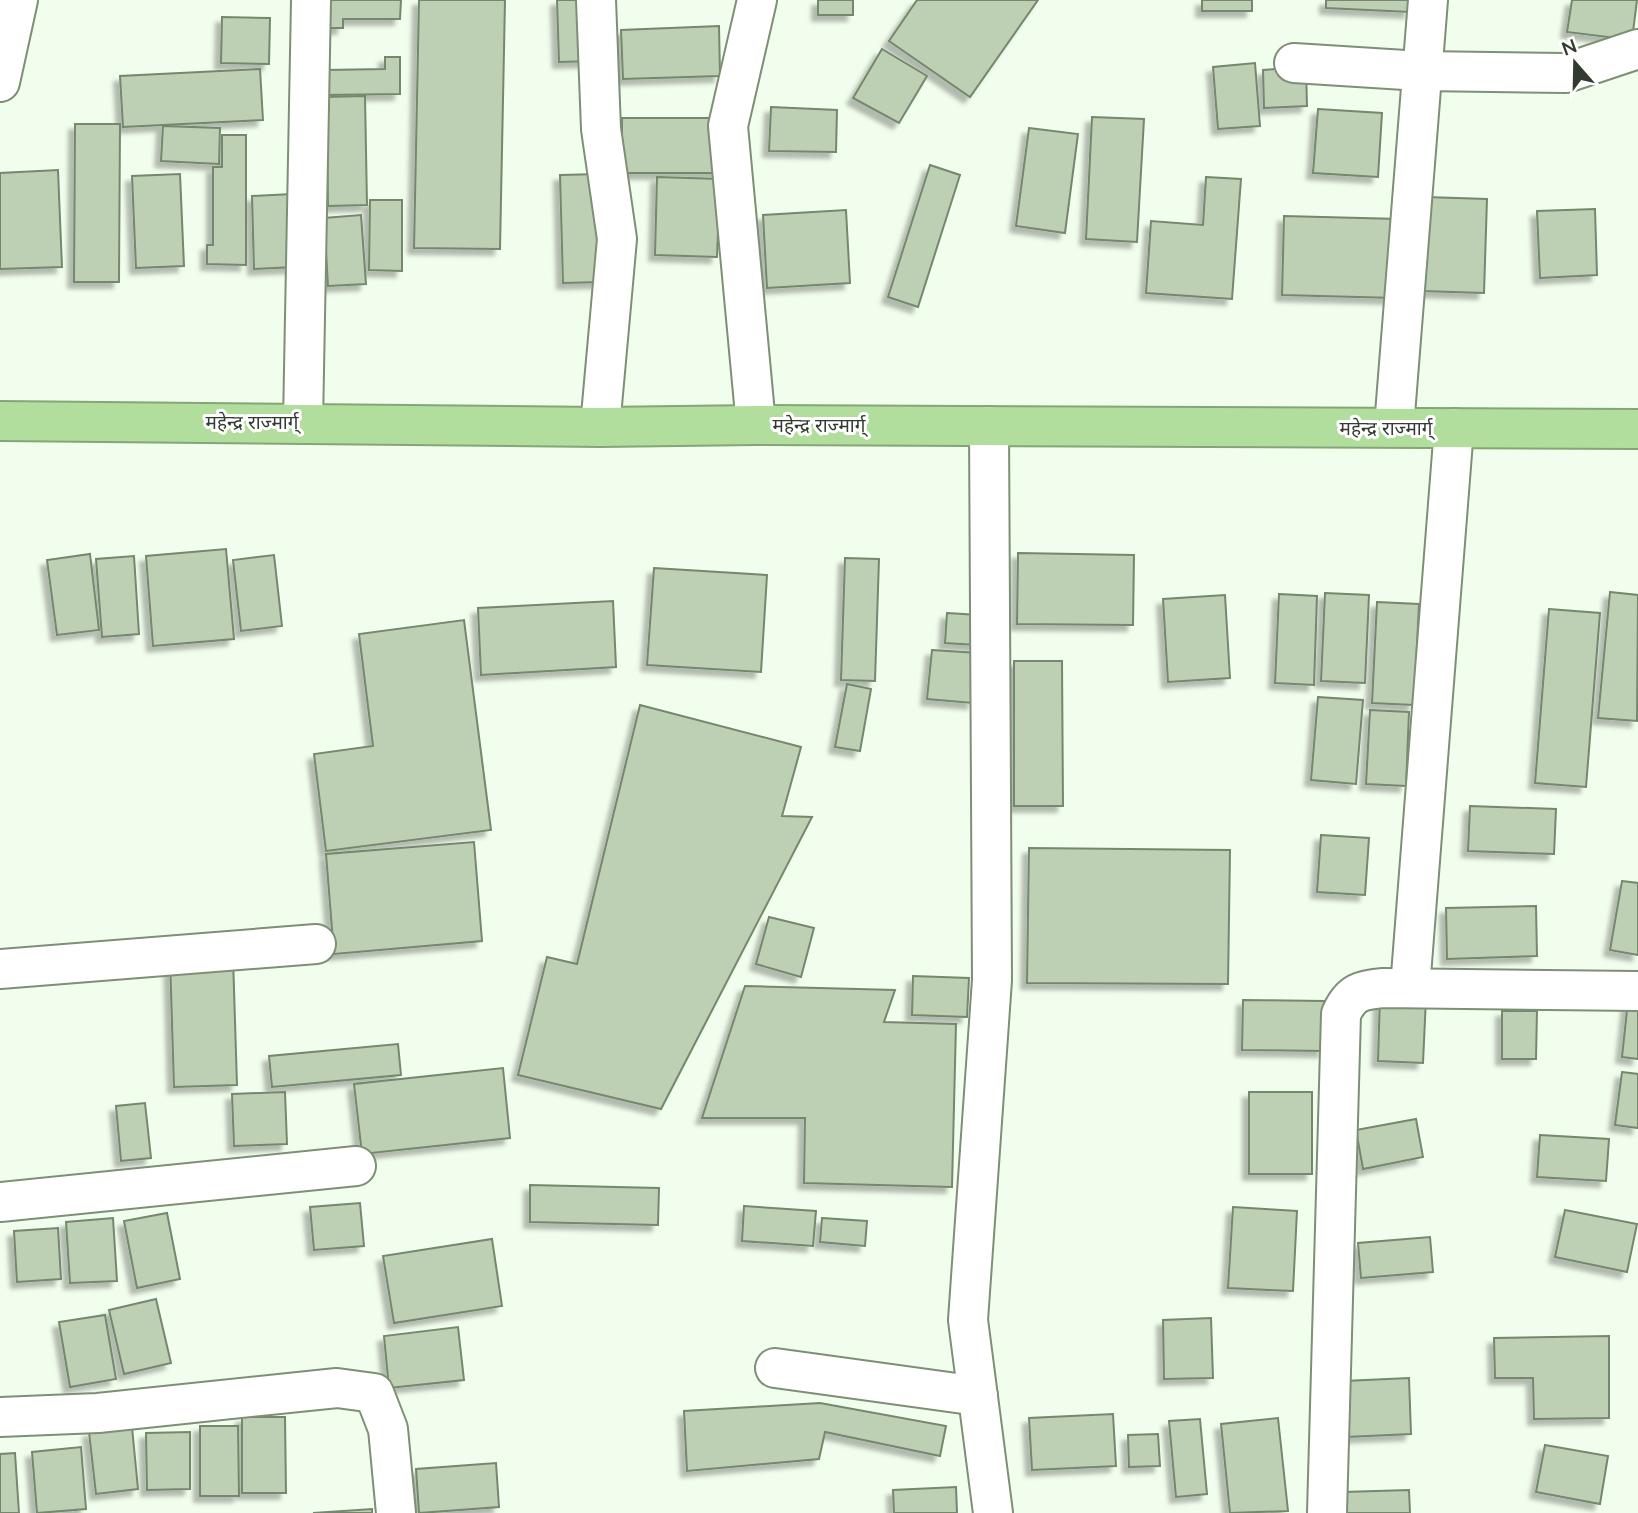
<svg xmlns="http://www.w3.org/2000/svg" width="1638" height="1513" font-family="Mulish,'Noto Sans Devanagari',sans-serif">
  <defs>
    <filter id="shadow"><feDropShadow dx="-6" dy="6" stdDeviation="2" flood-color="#0004"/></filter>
  </defs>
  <rect width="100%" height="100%" fill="#f2feed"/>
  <g fill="#bdd0b4" stroke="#75876d" stroke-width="2" filter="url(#shadow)">
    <polygon points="326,0 401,0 400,19 343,19 343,28 326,28"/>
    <polygon points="419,0 505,0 500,249 414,248"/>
    <polygon points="557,0 593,0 596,61 559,62"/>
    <rect x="818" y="0" width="35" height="15"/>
    <polygon points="917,0 1038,0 970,97 889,41"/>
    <rect x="1202" y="0" width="50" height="11"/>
    <polygon points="1326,0 1410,0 1410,12 1326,8"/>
    <polygon points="1572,0 1637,0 1632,40 1567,32"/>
    <polygon points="222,17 270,18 269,64 221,63"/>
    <polygon points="719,26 720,76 623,79 621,30"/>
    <polygon points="882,49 927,76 899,123 853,98"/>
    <polygon points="385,57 400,57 400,94 325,95 325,70 385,69"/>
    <polygon points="1255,63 1260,126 1218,129 1213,67"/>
    <polygon points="1306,67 1307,106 1264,108 1263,70"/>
    <polygon points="260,69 263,120 123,127 120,76"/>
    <polygon points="365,96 367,205 328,206 326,97"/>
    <polygon points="771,107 837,110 836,152 769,151"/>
    <polygon points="1318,109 1382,113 1378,177 1313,173"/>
    <polygon points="1092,117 1144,119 1137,242 1086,239"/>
    <rect x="622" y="118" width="99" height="55"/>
    <polygon points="75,124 120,124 119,282 74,282"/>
    <polygon points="163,126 220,128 219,164 161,161"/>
    <polygon points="1029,128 1078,134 1065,233 1016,226"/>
    <polygon points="222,135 246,135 246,265 207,264 207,245 213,245 213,167 222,167"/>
    <polygon points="930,165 960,175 918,307 888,297"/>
    <polygon points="58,170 62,267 0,269 0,173"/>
    <polygon points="180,174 184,266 136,268 132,176"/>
    <polygon points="600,174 603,282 563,283 560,175"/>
    <polygon points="657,177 720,179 717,257 655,255"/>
    <polygon points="1206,177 1241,179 1232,299 1146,293 1151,221 1203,225"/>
    <polygon points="292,194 295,267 254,269 252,196"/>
    <polygon points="1426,197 1487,199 1484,293 1422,291"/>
    <polygon points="370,200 402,200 402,271 369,270"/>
    <polygon points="1595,209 1597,275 1540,278 1537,211"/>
    <polygon points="846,210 850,283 767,288 763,215"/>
    <polygon points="361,215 366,284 328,286 324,218"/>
    <polygon points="1284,216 1399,219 1396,298 1282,295"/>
    <polygon points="226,549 234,639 153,646 146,556"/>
    <polygon points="1018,553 1134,555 1133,625 1017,624"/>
    <polygon points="90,554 99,630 57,635 47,560"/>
    <polygon points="274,555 282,626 241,631 233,560"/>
    <polygon points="134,556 139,634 102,637 96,559"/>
    <polygon points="845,558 879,559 875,681 841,680"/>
    <polygon points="654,568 767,575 761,672 647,665"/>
    <polygon points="1610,592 1638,595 1637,721 1598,718"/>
    <polygon points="1325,593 1369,595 1365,683 1321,681"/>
    <polygon points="1279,594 1317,596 1314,685 1275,683"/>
    <polygon points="1225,595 1230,678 1168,682 1163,599"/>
    <polygon points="613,601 616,667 481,675 478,608"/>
    <polygon points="1377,602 1419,604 1414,705 1372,703"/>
    <polygon points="1549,609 1600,613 1586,787 1535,783"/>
    <polygon points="947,613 979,615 977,645 945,643"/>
    <polygon points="464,620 491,830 326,851 314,754 373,746 359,634"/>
    <polygon points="932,650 978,653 973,703 927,699"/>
    <polygon points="1014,661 1062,661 1063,806 1014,806"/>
    <polygon points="847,684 871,689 860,751 835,747"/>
    <polygon points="1318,697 1363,700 1356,784 1311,780"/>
    <polygon points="640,705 801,747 782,816 812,817 661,1109 518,1075 547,957 577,964"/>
    <polygon points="1370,710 1409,712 1406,786 1366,784"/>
    <polygon points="1470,806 1556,809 1554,854 1468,851"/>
    <polygon points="1321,835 1369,838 1365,895 1317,892"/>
    <polygon points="474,842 482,941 334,954 326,854"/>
    <polygon points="1029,848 1230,850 1228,984 1027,983"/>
    <polygon points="1622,881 1638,883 1638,955 1610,950"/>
    <polygon points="1536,906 1537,956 1447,959 1446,908"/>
    <polygon points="769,917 814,928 801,977 756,964"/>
    <polygon points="233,957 237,1085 174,1087 170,959"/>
    <polygon points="913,976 969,978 967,1017 912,1015"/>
    <polygon points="745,986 895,990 884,1022 956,1024 952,1187 804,1183 805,1118 702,1118"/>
    <polygon points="1380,997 1426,998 1423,1063 1378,1061"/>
    <polygon points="1243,1000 1324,1001 1324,1051 1242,1050"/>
    <polygon points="1628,1001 1638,1003 1638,1059 1622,1057"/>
    <polygon points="1502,1011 1537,1011 1536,1059 1502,1059"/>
    <polygon points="398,1044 401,1075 272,1087 269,1056"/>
    <polygon points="503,1068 510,1138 362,1154 354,1084"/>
    <polygon points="1622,1072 1638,1074 1638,1128 1615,1125"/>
    <polygon points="285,1092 287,1144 234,1146 232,1094"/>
    <rect x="1249" y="1092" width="63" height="82"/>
    <polygon points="145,1103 151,1158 121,1161 116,1106"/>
    <polygon points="1416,1119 1423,1157 1363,1169 1356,1130"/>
    <polygon points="1540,1135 1609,1139 1606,1181 1537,1177"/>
    <polygon points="530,1185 659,1188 658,1225 530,1222"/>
    <polygon points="360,1203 364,1246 314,1250 310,1207"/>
    <polygon points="744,1206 816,1211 813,1246 742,1241"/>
    <polygon points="1233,1207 1297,1211 1293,1291 1228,1288"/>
    <polygon points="1565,1210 1637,1224 1627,1272 1555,1257"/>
    <polygon points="167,1213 180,1279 137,1288 124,1221"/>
    <polygon points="113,1218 117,1281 70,1283 66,1222"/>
    <polygon points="822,1218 867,1221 865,1246 820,1242"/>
    <polygon points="58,1228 61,1279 17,1282 14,1231"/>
    <polygon points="1430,1237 1433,1272 1361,1278 1358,1243"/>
    <polygon points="492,1239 502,1306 394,1323 383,1256"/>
    <polygon points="156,1299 171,1363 124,1374 109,1310"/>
    <polygon points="105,1315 116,1379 70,1387 59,1322"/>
    <polygon points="1211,1318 1213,1378 1164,1379 1163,1320"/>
    <polygon points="458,1327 464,1380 389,1388 384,1336"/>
    <polygon points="1609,1336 1609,1418 1534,1419 1533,1378 1495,1378 1494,1338"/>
    <polygon points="1409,1378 1411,1434 1346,1437 1344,1381"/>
    <polygon points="820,1403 946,1426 940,1456 825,1432 819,1459 687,1471 684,1411"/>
    <polygon points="1113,1414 1116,1466 1032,1470 1029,1418"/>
    <polygon points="242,1417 285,1417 286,1493 242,1493"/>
    <polygon points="1278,1418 1288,1511 1230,1513 1221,1424"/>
    <polygon points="1200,1419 1207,1494 1176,1497 1169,1421"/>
    <polygon points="200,1426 238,1426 239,1496 200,1496"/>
    <polygon points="132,1427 138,1489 96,1494 89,1432"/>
    <polygon points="190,1432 190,1489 147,1490 146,1433"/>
    <polygon points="1158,1434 1160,1466 1129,1467 1128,1435"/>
    <polygon points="1545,1445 1608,1456 1600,1504 1536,1492"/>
    <polygon points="81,1447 86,1509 37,1513 32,1452"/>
    <polygon points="15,1453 19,1513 0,1513 0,1454"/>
    <polygon points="496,1463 499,1507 419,1513 416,1469"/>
    <polygon points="956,1487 957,1513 894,1513 893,1490"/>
    <polygon points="1409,1490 1410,1513 1344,1513 1343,1492"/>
    <polygon points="372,1509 372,1513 313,1513"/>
  </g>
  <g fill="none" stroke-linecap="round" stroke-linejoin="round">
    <defs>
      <g id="minor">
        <polyline points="596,0 601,129 617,239 600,427"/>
        <polyline points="1294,63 1421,71 1566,73 1638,49"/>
        <polyline points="0,82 18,0"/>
        <polyline points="303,423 311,0"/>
        <polyline points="756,425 728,126 757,0"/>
        <polyline points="989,426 992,980 968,1320 993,1513"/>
        <polyline points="1394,427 1428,0"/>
        <polyline points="0,969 316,944"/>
        <polyline points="1410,988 1454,428"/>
        <polyline points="0,1202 356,1166"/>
        <polyline points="775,1368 978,1396"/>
        <polyline points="0,1417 98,1413 337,1388 374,1393 388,1429 396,1513"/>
        <path d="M1327,1513L1341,1014C1351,992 1361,990 1383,988L1638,991"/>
      </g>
      <polyline id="highway" points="0,421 600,427 756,425 1638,429"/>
    </defs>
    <use href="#minor" stroke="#7d8f75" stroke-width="42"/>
    <use href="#highway" stroke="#86a577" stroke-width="42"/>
    <use href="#minor" stroke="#fff" stroke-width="38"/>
    <use href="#highway" stroke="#b2de9d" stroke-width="38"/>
  </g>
  <g text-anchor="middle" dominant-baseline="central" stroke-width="6" stroke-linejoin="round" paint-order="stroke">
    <g font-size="19" fill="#333b30" stroke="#fff">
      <text x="252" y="422">महेन्द्र राज्मार्ग्</text>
      <text x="819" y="425">महेन्द्र राज्मार्ग्</text>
      <text x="1386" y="428">महेन्द्र राज्मार्ग्</text>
    </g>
  </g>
  <g transform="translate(1575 63) rotate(340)" stroke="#ffffff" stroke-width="5" paint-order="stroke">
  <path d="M0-5L12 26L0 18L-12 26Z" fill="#333b30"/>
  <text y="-10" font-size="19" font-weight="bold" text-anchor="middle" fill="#333b30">N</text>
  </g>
</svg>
